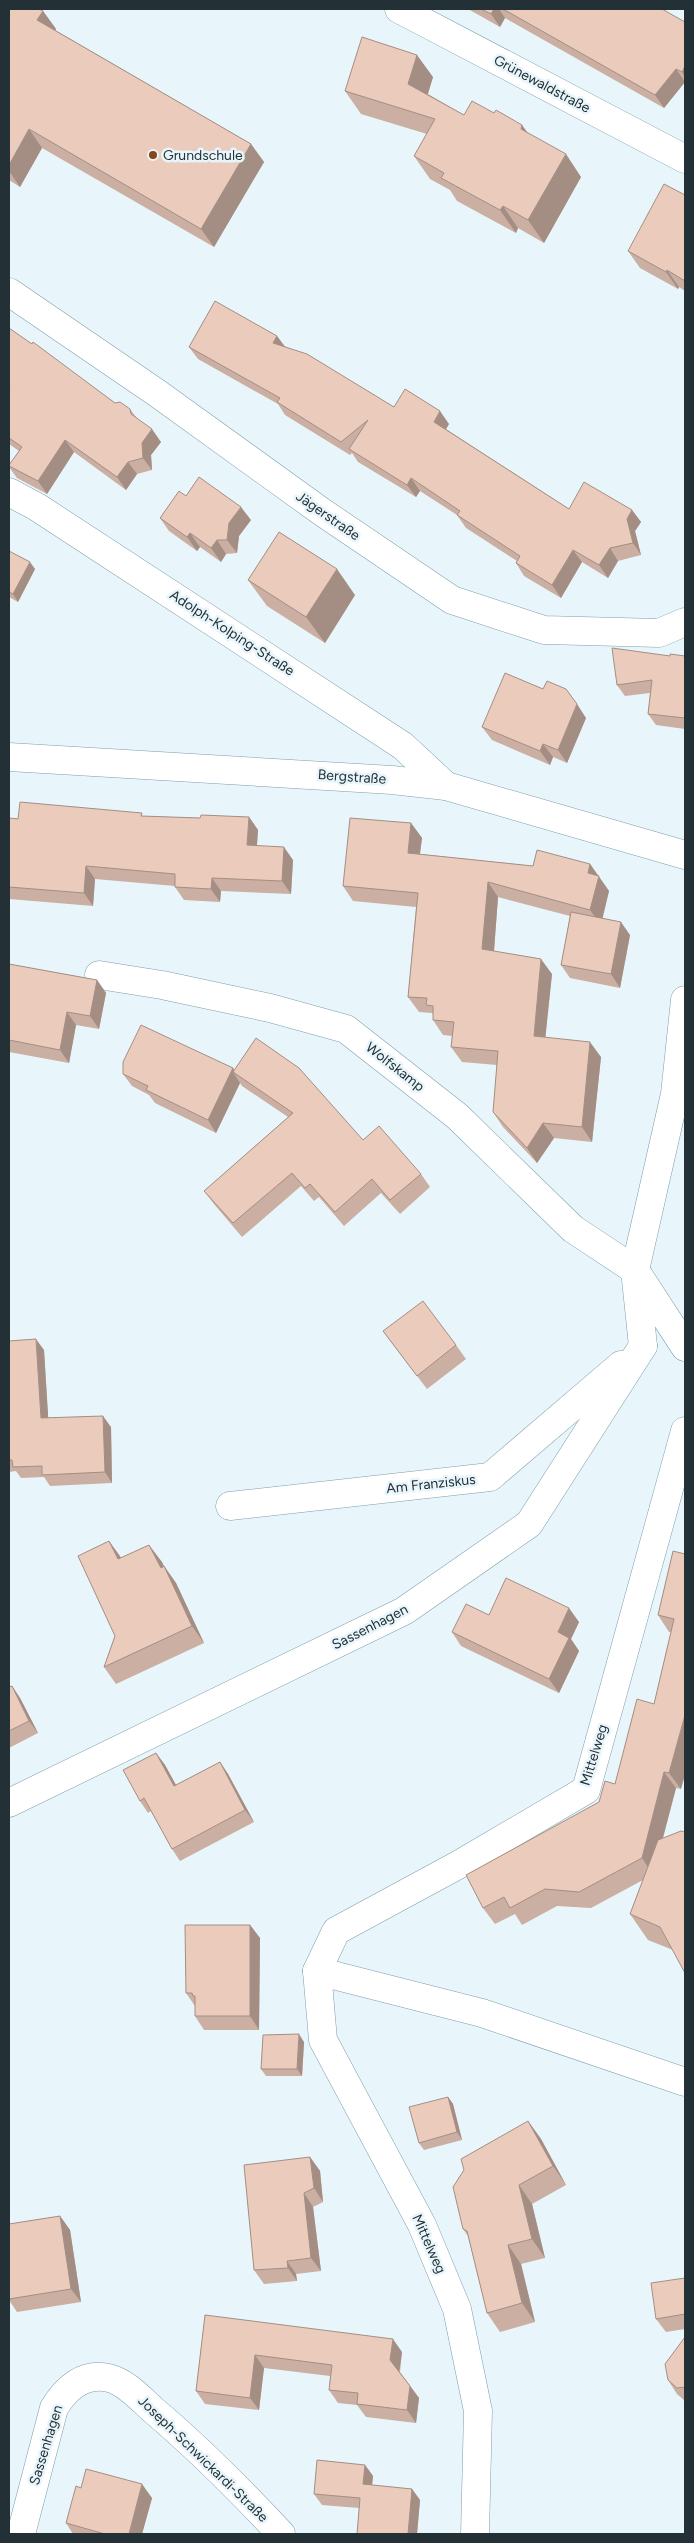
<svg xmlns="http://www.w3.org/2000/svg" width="694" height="2543" font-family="Figtree,sans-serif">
  <rect width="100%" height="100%" fill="#e8f6fc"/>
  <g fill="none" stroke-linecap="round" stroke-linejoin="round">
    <defs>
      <g id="minor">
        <polyline points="399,9 685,159"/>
        <polyline points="9,292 157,393 322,512 452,600 544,630 659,633 685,622"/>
        <polyline points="9,492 37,507 403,746 446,786"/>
        <polyline points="9,757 392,780 446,786 685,855"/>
        <polyline points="99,975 162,985 270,1008 346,1029 457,1116 573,1229 635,1270 685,1347"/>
        <polyline points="643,1346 635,1270 675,1094 685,1000"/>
        <polyline points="230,1506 490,1477 621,1365"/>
        <polyline points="9,1803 404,1611 529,1524 643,1346"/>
        <polyline points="317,1971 482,2013 685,2082"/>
        <path d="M21,2534L54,2408C66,2388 84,2372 109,2378C125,2382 140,2398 152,2409C198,2448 240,2490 281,2534"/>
        <polyline points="475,2534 478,2411 457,2309 422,2225 323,2040 317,1971 336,1931 458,1865 586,1790 685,1431"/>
      </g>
    </defs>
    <use href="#minor" stroke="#7d9fac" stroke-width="29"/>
    <use href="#minor" stroke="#fff" stroke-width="28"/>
  </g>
  <g fill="#caafa2">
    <polygon points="9,9 43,11 56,29 55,30 251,144 264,162 214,247 42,148 20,187 9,180"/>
    <polygon points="468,9 629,9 685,22 685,82 664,108 505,18 500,27"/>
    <polygon points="433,77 428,94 464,115 494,113 522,125 527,132 581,177 544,243 518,228 516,233 457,201 450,190 430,179 414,156 427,134 361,114 345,91"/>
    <polygon points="685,195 685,291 679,287 678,289 640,268 628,251"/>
    <polygon points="9,328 115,403 130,409 136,417 161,442 151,455 152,470 137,474 126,490 74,452 47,494 17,478 9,467 9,465 19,451 9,444"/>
    <polygon points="277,336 284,346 394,407 449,424 446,429 569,509 632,510 641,522 635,531 641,555 618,561 608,578 582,562 561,598 524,576 516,563 517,561 466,528 457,515 420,491 416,497 358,462 352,453 350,455 285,415 278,404 198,359 189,347"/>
    <polygon points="186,496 251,520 239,536 237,553 226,554 221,562 200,547 197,551 169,531 160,518"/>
    <polygon points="9,551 35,569 18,602 9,597"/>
    <polygon points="248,580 355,595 325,643 267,606"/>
    <polygon points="670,656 685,656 685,729 656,725 648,714 650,693 625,696 617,685"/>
    <polygon points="543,689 586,718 567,763 553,757 550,765 492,740 482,727"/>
    <polygon points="144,816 200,818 249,817 258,830 257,845 293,860 291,894 221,891 220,902 184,900 175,887 175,886 95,879 93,906 9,899 9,818 18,819"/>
    <polygon points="411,823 422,838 420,854 533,866 590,864 609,891 602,918 630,935 620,988 570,978 561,965 570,916 498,897 494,951 552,974 545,1037 601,1057 592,1142 554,1138 537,1163 503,1127 493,1112 497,1065 462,1062 451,1047 452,1036 443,1035 433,1020 433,1014 432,1013 419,1012 408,997 416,907 353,901 343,886"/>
    <polygon points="9,964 97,980 106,993 99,1029 76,1025 69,1063 9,1052"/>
    <polygon points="233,1068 234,1070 363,1140 421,1174 430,1187 400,1214 381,1193 344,1226 319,1197 314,1201 301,1186 242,1237 214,1204 204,1191 288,1117 242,1086 240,1083 216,1133 155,1103 149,1095 132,1086 123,1074"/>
    <polygon points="383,1331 456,1345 466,1359 427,1389"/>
    <polygon points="9,1341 44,1350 48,1418 111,1427 112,1483 50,1486 44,1477 21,1478 16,1471 9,1472"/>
    <polygon points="109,1541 121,1558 149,1545 164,1566 176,1583 204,1643 116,1684 104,1667 115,1636"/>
    <polygon points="673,1551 681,1789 676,1788 663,1838 673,1950 648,1940 630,1914 643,1880 591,1908 557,1906 522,1925 515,1914 495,1924 483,1908 599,1802 615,1784 654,1704 671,1632 669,1632 658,1615"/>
    <polygon points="489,1615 579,1622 571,1639 579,1651 559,1693 461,1646 452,1632"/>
    <polygon points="12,1686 20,1698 38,1733 9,1748 9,1687"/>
    <polygon points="156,1753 165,1765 176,1785 220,1762 228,1774 254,1822 180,1861 172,1849 151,1811 148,1813 140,1801"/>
    <polygon points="250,1925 260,1938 259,2030 204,2030 195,2016 195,2006 186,1993"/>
    <polygon points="304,2042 302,2076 266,2076 261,2069"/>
    <polygon points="448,2097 453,2104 462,2140 424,2150 419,2143"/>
    <polygon points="528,2121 541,2139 566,2185 532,2204 545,2258 521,2264 535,2322 500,2332 487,2313 468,2236 463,2229"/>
    <polygon points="310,2157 320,2171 323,2202 313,2207 321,2271 296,2274 297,2281 264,2284 254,2270"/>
    <polygon points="60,2216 70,2230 81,2302 17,2312 9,2300 9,2224"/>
    <polygon points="685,2278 685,2329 666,2332 656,2319"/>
    <polygon points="205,2315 402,2352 400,2372 419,2398 416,2423 366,2417 357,2405 338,2403 329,2390 330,2376 264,2368 259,2410 205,2404 196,2391"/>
    <polygon points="685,2337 685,2401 677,2394 668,2380"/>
    <polygon points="365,2465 373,2476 372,2485 412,2489 420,2500 417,2534 357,2534 359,2508 322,2505 314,2494"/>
    <polygon points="81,2488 152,2498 142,2534 73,2534 66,2523"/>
  </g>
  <g fill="#a48e84">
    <polygon points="494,9 499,9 505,18 500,27 491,14"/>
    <polygon points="43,11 56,29 50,39 37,20"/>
    <polygon points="417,55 433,77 424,106 408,84"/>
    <polygon points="685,66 685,77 682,72"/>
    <polygon points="676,69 685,82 664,108 655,95"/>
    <polygon points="522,125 538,148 521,129"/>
    <polygon points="29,129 42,148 20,187 9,171 9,165"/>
    <polygon points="251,144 264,162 214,247 201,229"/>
    <polygon points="566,154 581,177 544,243 528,220"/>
    <polygon points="503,206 518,228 516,233 500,210"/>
    <polygon points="667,270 679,287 678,289 666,272"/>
    <polygon points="277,336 286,348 273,343"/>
    <polygon points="440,411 449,424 443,434 434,422"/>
    <polygon points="152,429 161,442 151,455 152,470 143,458 142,443"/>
    <polygon points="65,440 74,452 47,494 38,481"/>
    <polygon points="128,462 137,474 126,490 117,477"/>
    <polygon points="411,478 420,491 416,497 407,485"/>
    <polygon points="241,507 251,520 239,536 237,553 227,540 229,523"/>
    <polygon points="632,510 641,522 635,531 641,555 633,543 627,519"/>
    <polygon points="190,533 200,547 197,551 187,537"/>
    <polygon points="217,540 226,554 221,562 211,548"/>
    <polygon points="610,548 618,561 608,578 599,565"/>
    <polygon points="573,550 582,562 561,598 552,585"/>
    <polygon points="30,562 35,569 18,602 13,594"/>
    <polygon points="337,569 355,595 325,643 306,617"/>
    <polygon points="577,704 586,718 567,763 558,750"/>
    <polygon points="543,744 553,757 550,765 540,751"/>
    <polygon points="249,817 258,830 256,858 247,845"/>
    <polygon points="411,823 422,838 418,868 408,853"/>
    <polygon points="284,847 293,860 291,894 282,881"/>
    <polygon points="590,864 609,891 601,925 590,910 588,873"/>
    <polygon points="86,866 95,879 93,906 84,893"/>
    <polygon points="212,878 221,891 220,902 211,889"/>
    <polygon points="488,882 498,897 493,964 482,949"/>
    <polygon points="621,922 630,935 620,988 611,974"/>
    <polygon points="541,959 552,974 544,1051 534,1036"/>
    <polygon points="97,980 106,993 99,1029 90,1016"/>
    <polygon points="67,1012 76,1025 69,1063 60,1050"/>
    <polygon points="590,1042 601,1057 592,1142 582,1127"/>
    <polygon points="233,1068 238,1076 233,1072 240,1083 216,1133 208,1120"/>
    <polygon points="543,1123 554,1138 537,1163 527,1148"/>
    <polygon points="36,1339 44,1350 49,1430 41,1418"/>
    <polygon points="103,1416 111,1427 112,1483 105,1472"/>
    <polygon points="109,1541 122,1559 118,1559"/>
    <polygon points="149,1545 162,1562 173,1585 161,1568"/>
    <polygon points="164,1566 176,1583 204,1643 192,1626"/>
    <polygon points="569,1608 579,1622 571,1639 579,1651 559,1693 549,1679 558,1632"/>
    <polygon points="12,1686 20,1698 38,1733 29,1721"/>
    <polygon points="685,1715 685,1775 681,1789 669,1773"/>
    <polygon points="156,1753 165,1765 183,1798 174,1786"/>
    <polygon points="220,1762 228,1774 254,1822 245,1810"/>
    <polygon points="664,1772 676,1788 653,1875 642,1858"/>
    <polygon points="250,1925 260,1938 259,2030 250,2016"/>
    <polygon points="299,2034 304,2042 302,2076 297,2069"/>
    <polygon points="448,2097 453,2104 462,2140 457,2132"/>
    <polygon points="528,2121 541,2139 566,2185 553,2166"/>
    <polygon points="310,2157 320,2171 323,2202 314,2188"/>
    <polygon points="519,2185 532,2204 545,2258 532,2239"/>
    <polygon points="304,2193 313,2207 321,2271 311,2258"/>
    <polygon points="60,2216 70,2230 81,2302 71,2289"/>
    <polygon points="508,2245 521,2264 535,2322 522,2303"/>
    <polygon points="287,2261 296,2274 297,2281 288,2268"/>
    <polygon points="393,2339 402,2352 399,2373 390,2360"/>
    <polygon points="255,2355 264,2368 259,2410 250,2398"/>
    <polygon points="410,2386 419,2398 416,2423 407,2410"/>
    <polygon points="365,2465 373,2476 371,2495 363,2484"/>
    <polygon points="142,2484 152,2498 142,2534 129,2534"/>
    <polygon points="412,2489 420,2500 417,2534 408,2534"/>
  </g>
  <g fill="#ebcbbc" stroke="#a48e84">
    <polygon points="9,9 39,9 43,11 37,20 251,144 201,229 29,129 9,165"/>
    <polygon points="481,9 494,9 491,14"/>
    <polygon points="503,9 662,9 685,22 685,66 682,72 676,69 655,95"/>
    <polygon points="362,37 417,55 408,84 464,115 472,101 494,113 496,110 522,125 521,129 566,154 528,220 503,206 500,210 441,178 444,173 414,156 435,119 345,91"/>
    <polygon points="664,184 685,195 685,281 667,270 666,272 628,251"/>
    <polygon points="215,301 277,336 273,343 307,354 394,407 405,389 440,411 434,422 569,509 584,482 632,510 627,519 633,543 610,548 599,565 573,550 552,585 516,563 520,556 457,515 460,511 411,478 407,485 349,449 368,420 341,442 277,402 280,398 189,347"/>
    <polygon points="9,328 32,344 33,342 115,403 120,402 130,409 131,414 152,429 142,443 143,458 128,462 117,477 65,440 38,481 9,466 9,465 22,447 9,438 9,389 10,387 9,386"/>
    <polygon points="199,477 241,507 229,523 227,540 217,540 211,548 190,533 187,537 160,518 179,491 186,496"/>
    <polygon points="279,532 337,569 306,617 248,580"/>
    <polygon points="9,551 30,562 13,594 9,592"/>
    <polygon points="612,648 670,656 670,654 685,656 685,718 648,714 652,680 617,685"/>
    <polygon points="505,673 543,689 547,681 566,689 577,704 558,750 543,744 540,751 482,727"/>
    <polygon points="20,802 142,813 141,816 200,818 201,815 249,817 247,845 284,847 282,881 212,878 211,889 175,887 175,874 86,866 84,893 9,887 9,818 18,819"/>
    <polygon points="350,818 411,823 408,853 533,866 537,850 590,864 588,873 599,876 590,910 488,882 482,949 541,959 534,1036 590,1042 582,1127 543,1123 527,1148 493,1112 498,1051 451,1047 454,1022 433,1020 433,1006 426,1005 427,998 408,997 418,893 343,886"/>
    <polygon points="571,912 621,922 611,974 561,965"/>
    <polygon points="9,964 97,980 90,1016 67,1012 60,1050 9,1040"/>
    <polygon points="141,1025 233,1068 208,1120 146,1090 148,1086 123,1074 123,1062"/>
    <polygon points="256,1038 299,1068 363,1140 379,1126 421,1174 390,1200 372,1179 335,1212 310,1184 305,1188 292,1173 233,1223 204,1191 293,1113 233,1072"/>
    <polygon points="423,1301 456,1345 417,1376 383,1331"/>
    <polygon points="36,1339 41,1418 103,1416 105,1472 42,1475 42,1466 13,1467 12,1460 9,1460 9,1341"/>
    <polygon points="109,1541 118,1559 149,1545 161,1568 164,1566 192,1626 104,1667 115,1636 78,1556"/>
    <polygon points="673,1551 685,1554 685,1715 669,1773 664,1772 642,1858 579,1892 545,1889 510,1908 504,1897 483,1908 466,1875 599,1802 605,1781 615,1784 637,1699 654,1704 674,1619 658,1615"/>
    <polygon points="506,1578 569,1608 558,1632 569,1638 549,1679 452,1632 466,1604 489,1615"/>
    <polygon points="12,1686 29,1721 9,1731 9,1687"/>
    <polygon points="156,1753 174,1786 220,1762 245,1810 172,1849 144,1798 140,1801 123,1770"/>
    <polygon points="681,1831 685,1832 685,1973 660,1927 630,1914 658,1840"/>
    <polygon points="185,1925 250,1925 250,2016 195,2016 195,1996 193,1996 192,1993 186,1993"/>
    <polygon points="299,2034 297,2069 261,2069 263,2035"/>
    <polygon points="448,2097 457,2132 419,2143 409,2107"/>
    <polygon points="528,2121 553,2166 519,2185 532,2239 508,2245 522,2303 487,2313 467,2231 463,2229 453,2187 464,2170 461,2159"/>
    <polygon points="310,2157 314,2188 304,2193 311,2258 287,2261 288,2268 254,2270 244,2165"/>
    <polygon points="60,2216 71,2289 9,2299 9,2224"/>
    <polygon points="685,2278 685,2314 656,2319 651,2283"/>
    <polygon points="205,2315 393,2339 390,2360 410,2386 407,2410 357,2404 358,2393 329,2390 332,2365 255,2355 250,2398 196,2391"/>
    <polygon points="685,2337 685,2387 677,2388 668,2380 665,2364"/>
    <polygon points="317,2460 365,2465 363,2484 412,2489 408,2534 357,2534 360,2498 314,2494"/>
    <polygon points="86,2469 142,2484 129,2534 105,2534 66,2523 76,2486 81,2488"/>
  </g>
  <circle fill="#88431a" stroke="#e8f6fc" stroke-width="2" cx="153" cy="155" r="5"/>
  <g text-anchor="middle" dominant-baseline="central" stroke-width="5" stroke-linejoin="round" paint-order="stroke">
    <g font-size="14" fill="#233136" stroke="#e8f6fc">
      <text transform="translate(542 84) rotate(28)">Grünewaldstraße</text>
      <text transform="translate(328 516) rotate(35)">Jägerstraße</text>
      <text transform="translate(232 633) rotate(33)">Adolph-Kolping-Straße</text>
      <text transform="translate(352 777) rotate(4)">Bergstraße</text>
      <text transform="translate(395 1067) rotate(38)">Wolfskamp</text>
      <text transform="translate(431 1484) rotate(-6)">Am Franziskus</text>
      <text transform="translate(370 1627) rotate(-27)">Sassenhagen</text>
      <text transform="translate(594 1755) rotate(-73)">Mittelweg</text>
      <text transform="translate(429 2244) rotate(66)">Mittelweg</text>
      <text transform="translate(46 2445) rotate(-73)">Sassenhagen</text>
      <text transform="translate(203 2459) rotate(44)">Joseph-Schwickardi-Straße</text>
    </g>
    <g font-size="14" fill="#233136" stroke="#e8f6fc" text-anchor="start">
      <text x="163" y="155">Grundschule</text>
    </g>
  </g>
  <rect width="694" height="2543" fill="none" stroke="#233136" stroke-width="20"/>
</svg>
